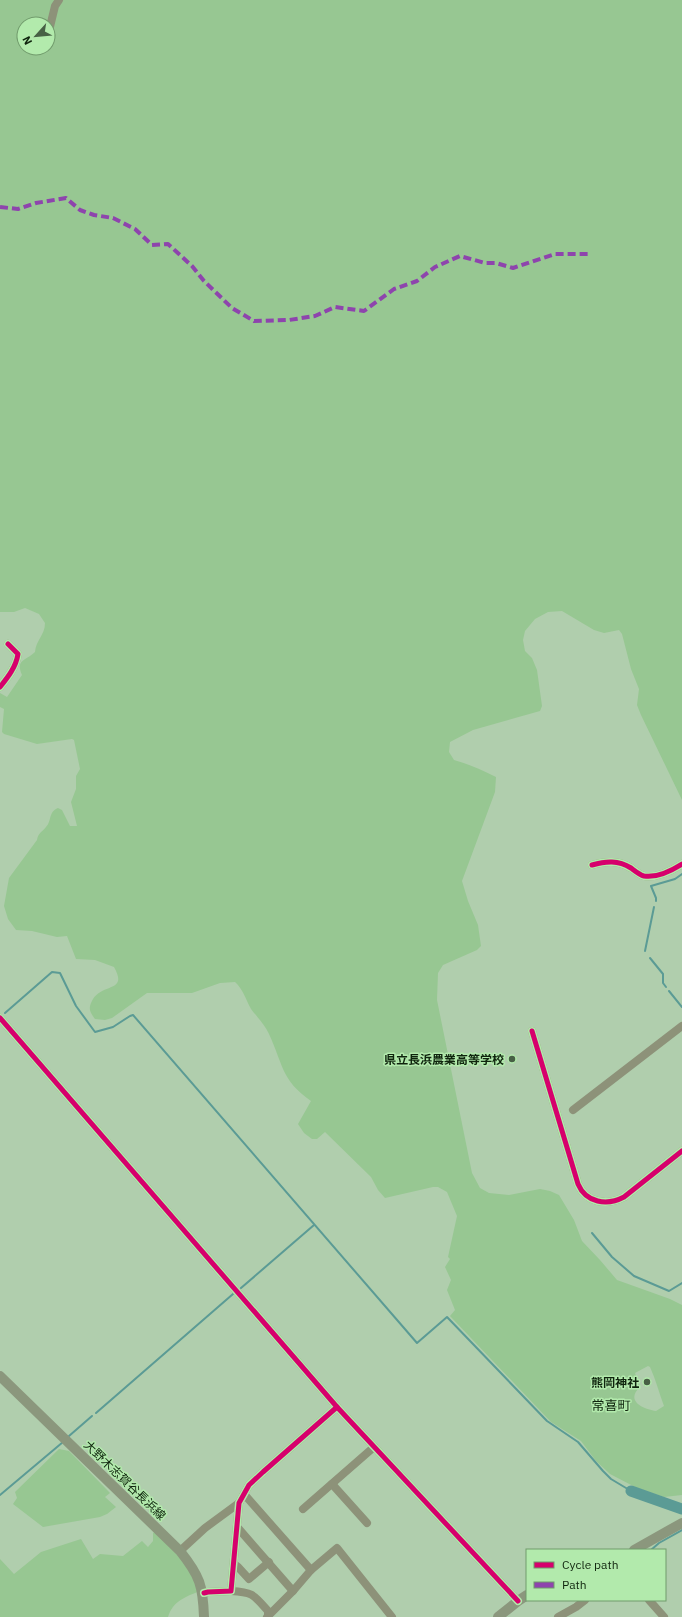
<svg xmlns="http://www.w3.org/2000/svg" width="682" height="1617" font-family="'IBM Plex Sans','Noto Sans JP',sans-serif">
  <rect width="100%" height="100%" fill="#b0cead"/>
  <g fill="#97c792" fill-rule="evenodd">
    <path d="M0,0H682V800L641,715L637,705L639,689L631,669L622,634L619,630L604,633L594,630L562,611L548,612L535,619L525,631L523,640L525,651L532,658L537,670L542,706L540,711L473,730L450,742L449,752L454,760C469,764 482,770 496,777L495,792L462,881L468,901L478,925L481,946L477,950L443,965L438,973L437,1000L472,1173L480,1188L489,1193L509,1195L540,1189L550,1191L559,1195L574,1220L582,1241L600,1260L617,1280L670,1299L682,1305V1495L664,1497L637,1488L610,1474L596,1461L581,1441L551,1422L450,1316L455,1310L447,1290L451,1280L445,1267L450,1259L448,1257L457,1216L447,1192L438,1187H433L385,1198L378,1190L371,1177L325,1132L317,1139H312L304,1133L298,1124L311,1101C281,1080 283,1064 269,1034C265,1025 257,1017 251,1009C246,1000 243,989 235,982L220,983L192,993H147L112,1018L105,1020L95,1019C89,1011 88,1008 93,999C104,983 128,992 114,967L95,960L76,959L67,936L57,937L32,931L16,930L8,919L4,906L9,878L37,840C38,833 42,832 46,827C52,821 48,812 58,808L62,810L70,826H77L71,802L76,789V776L80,769L74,740L72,739L37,744L4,734L2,732L4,709L0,707V693L7,697L22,675C15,659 26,661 35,652C36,640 45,635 45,623L39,614L25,608L14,612H0ZM24,24H48V48H24ZM648,1366L650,1367C656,1380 659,1393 664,1406L656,1411C643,1409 625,1401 640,1387L635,1373Z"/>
    <polygon points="59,1449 69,1451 110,1493 105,1497 116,1507 107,1514 100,1517 43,1527 13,1504 17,1498 15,1492"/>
    <path d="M155,1532H157L187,1566L200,1591C185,1597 173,1601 168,1617H0V1559L14,1574L41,1552L81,1539L93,1559L100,1554L123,1556L142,1541L148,1547L153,1541V1533Z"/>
  </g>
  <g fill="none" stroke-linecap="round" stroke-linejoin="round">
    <g stroke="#5b9b95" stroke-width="2">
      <polyline points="656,901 656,898 651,886 675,879 682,874"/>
      <polyline points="645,951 654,907"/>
      <polyline points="650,958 663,974 663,983 666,987"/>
      <polyline points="669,991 682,1007"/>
      <polyline points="5,1013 52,972 60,973 76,1006 95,1032 113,1027 130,1016 133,1015 417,1343 447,1317 547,1421 578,1442 603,1471 611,1479 631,1491"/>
      <polyline points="592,1233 612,1257 634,1276 669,1291 682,1283"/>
      <polyline points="241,1288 314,1225"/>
      <polyline points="96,1413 233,1294"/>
      <polyline points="69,1436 92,1416"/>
      <polyline points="0,1495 63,1442"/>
      <polyline points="651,1550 659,1543 682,1530"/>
    </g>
    <polyline stroke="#5b9b95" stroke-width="11" points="631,1491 682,1509"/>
    <g stroke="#8d9279" stroke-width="8">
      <polyline points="48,35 55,6 59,0"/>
      <path d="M0,687C8,677 16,667 18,654L8,644"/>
      <path d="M592,865C606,861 618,860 631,868C635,871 640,875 644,876C657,878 671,871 682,864"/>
      <polyline points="0,1018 337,1407 518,1601"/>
      <path d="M532,1031L578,1184C586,1203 607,1206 624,1197L682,1151"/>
      <polyline points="573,1110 682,1026"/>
      <polyline points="332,1484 367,1523"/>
      <polyline points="244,1494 311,1570"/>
      <polyline points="303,1509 374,1447"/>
      <polyline points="238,1528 293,1591"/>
      <polyline points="180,1551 205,1528 239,1503"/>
      <polyline points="234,1564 238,1567 249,1579 269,1562"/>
      <path d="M231,1591C253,1592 254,1595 268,1611V1617"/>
      <polyline points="204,1593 208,1592 231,1591 239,1503 249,1485 263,1472 337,1407"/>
      <polyline points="649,1600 664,1617"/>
      <polyline points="267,1617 293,1591 311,1570 337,1548 392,1617"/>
      <polyline points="558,1617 576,1607 585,1600"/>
    </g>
    <g stroke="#8b977d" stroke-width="10">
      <path d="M0,1376L180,1551C200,1576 203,1586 204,1617"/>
      <polyline points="634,1550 682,1523"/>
      <polyline points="498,1617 518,1601 527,1595"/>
    </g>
    <polyline stroke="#8e44ad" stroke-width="4" stroke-dasharray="8 4" stroke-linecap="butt" points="0,207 18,209 36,203 66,198 80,210 94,215 113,218 135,229 152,245 168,244 192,266 204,281 232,308 254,321 289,320 315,316 335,307 364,311 394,289 417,281 435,267 460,256 485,263 496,263 513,268 555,254 589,254"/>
    <defs>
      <g id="cycleway">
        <path d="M0,687C8,677 16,667 18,654L8,644"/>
        <path d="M592,865C606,861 618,860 631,868C635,871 640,875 644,876C657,878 671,871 682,864"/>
        <polyline points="0,1018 337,1407 518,1601"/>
        <path d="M532,1031L578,1184C586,1203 607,1206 624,1197L682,1151"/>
        <polyline points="204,1593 208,1592 231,1591 239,1503 249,1485 263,1472 337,1407"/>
      </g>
    </defs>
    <use href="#cycleway" stroke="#b2eaac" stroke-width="8"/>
    <use href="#cycleway" stroke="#d6006c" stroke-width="5"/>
  </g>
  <g fill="#476045" stroke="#b2eaac" stroke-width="1.5">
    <circle cx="512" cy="1059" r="4"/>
    <circle cx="647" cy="1382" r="4"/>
  </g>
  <g text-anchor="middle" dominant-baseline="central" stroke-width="3" stroke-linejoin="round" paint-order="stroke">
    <g font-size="12" font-weight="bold" fill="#0f240d" stroke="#b2eaac" text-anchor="end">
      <text x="504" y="1059">県立長浜農業高等学校</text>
      <text x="639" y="1382">熊岡神社</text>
    </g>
    <g font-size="12" fill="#0f240d" stroke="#b2eaac">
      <text transform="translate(125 1480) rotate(44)">大野木志賀谷長浜線</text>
    </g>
    <g font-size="13" fill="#0f240d" stroke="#b2eaac">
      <text x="611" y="1405">常喜町</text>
    </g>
  </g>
  <rect x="526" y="1549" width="140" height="52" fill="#b2eaac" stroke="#719b6c"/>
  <rect x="534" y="1562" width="20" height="6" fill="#d6006c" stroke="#719b6c"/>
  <text x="562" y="1569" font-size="12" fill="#0f240d">Cycle path</text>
  <rect x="534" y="1582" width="20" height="6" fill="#8e44ad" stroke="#719b6c"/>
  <text x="562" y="1589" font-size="12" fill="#0f240d">Path</text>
  <g transform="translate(36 36) rotate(243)"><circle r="19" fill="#b2eaac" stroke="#719b6c"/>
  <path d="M0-3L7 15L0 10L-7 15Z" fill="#476045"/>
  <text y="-6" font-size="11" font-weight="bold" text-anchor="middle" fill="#0f240d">N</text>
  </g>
</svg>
